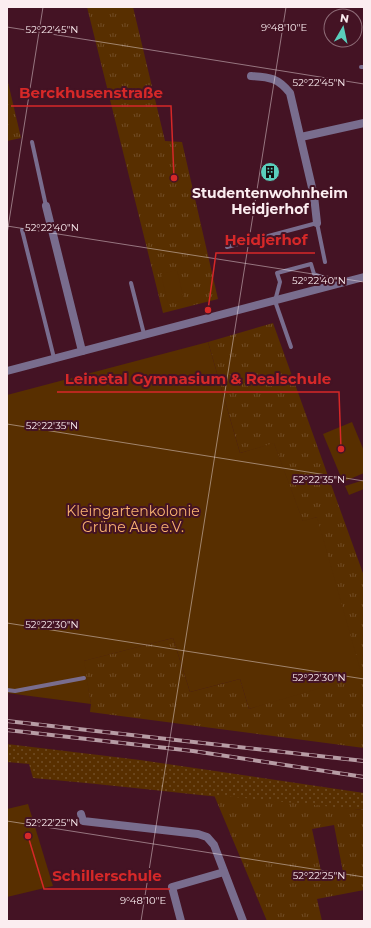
<svg xmlns="http://www.w3.org/2000/svg" width="371" height="928" font-family="Montserrat,sans-serif">
  <defs>
    <pattern id="grass-dots" width="8" height="8" patternUnits="userSpaceOnUse"><rect width="8" height="8" fill="#582f00"/><path d="M2 2h.1M6 6h.1" fill="none" stroke="#714d26" stroke-width="1.8" stroke-linecap="round"/></pattern>
    <pattern id="park-tufts" width="24" height="20" patternUnits="userSpaceOnUse"><rect width="24" height="20" fill="#582f00"/><path d="M3 7l-1-3M5 7V3M7 7l1-3M15 17l-1-3M17 17v-4M19 17l1-3" fill="none" stroke="#714d26"/></pattern>
  </defs>
  <rect width="100%" height="100%" fill="#441324"/>
  <path fill="url(#grass-dots)" d="M7,744L140,760L364,793V810C254,802 143,788 33,778L29,764L7,762Z"/>
  <g fill="url(#park-tufts)" fill-rule="evenodd">
    <polygon points="87,7 133,7 165,141 182,142 218,299 163,313"/>
    <polygon points="7,78 21,138 7,141"/>
    <polygon points="273,323 364,576 364,748 90,712 91,704 83,661 173,638 190,692 240,679 249,709 276,700 317,517 303,522 274,444 240,453 208,342"/>
    <path d="M214,795L364,810V890L317,899L322,921H267ZM334,825L343,872L322,876L312,829Z"/>
  </g>
  <g fill="#582f00">
    <polygon points="177,270 184,300 168,304 161,274"/>
    <polygon points="208,342 240,453 274,443 303,521 317,517 362,676 249,709 240,679 190,692 173,638 84,661 91,704 7,693 7,395"/>
    <polygon points="352,422 364,451 364,473 343,482 323,434"/>
    <polygon points="364,480 364,489 349,495 345,486"/>
    <polygon points="28,804 53,886 7,897 7,809"/>
  </g>
  <g fill="none" stroke-linecap="round" stroke-linejoin="round">
    <g stroke="#796d8e" stroke-width="4">
      <polyline points="361,67 364,67"/>
      <polyline points="32,142 46,206"/>
      <polyline points="22,230 54,358"/>
      <polyline points="227,247 317,223 325,262"/>
      <polyline points="131,283 144,334"/>
      <polyline points="291,347 275,301 280,282 277,273 311,264 314,274 338,283"/>
      <polyline points="7,690 15,691 84,678"/>
    </g>
    <g stroke="#796d8e" stroke-width="8">
      <path d="M251,76C270,77 278,78 290,93L314,196L317,223"/>
      <polyline points="301,137 364,123"/>
      <polyline points="46,206 82,351"/>
      <polyline points="81,814 83,821 198,834 207,837 214,845 243,921"/>
      <polyline points="181,921 172,887 224,872"/>
    </g>
    <polyline stroke="#796d8e" stroke-width="8" points="7,371 364,277"/>
    <defs>
      <g id="rail">
        <polyline points="7,721 364,761"/>
        <polyline points="7,730 193,751 364,777"/>
      </g>
    </defs>
    <use href="#rail" stroke="#b79ca4" stroke-width="4"/>
    <use href="#rail" stroke="#441324" stroke-width="2.5" stroke-dasharray="8" stroke-linecap="butt"/>
  </g>
  <path fill="none" stroke="#fbedf0" stroke-width="1" stroke-opacity="0.45" d="M7,27L364,84M7,226L364,282M7,234L43,7M7,424L364,481M7,623L364,679M7,821L364,877M141,921L286,7"/>
  <defs>
    <symbol id="building-disc" viewBox="-11 -11 22 22"><circle r="9.5" fill="#5acebc" stroke="#441324"/><path d="M-4-6H4V6H1V3H-1V6H-4ZM-2.5-4.3h1.7v1.8h-1.7ZM.8-4.3h1.7v1.8H.8ZM-2.5-1h1.7V.8h-1.7ZM.8-1h1.7V.8H.8Z" fill="#111"/></symbol>
  </defs>
  <g fill-rule="evenodd">
    <use href="#building-disc" x="259" y="161" width="22" height="22"/>
  </g>
  <g text-anchor="middle" dominant-baseline="central" stroke-width="4" stroke-linejoin="round" paint-order="stroke">
    <g font-size="14" font-weight="bold" fill="#fbedf0" stroke="#441324">
      <text x="270" y="193">Studentenwohnheim<tspan x="270" dy="16">Heidjerhof</tspan></text>
    </g>
    <g font-size="14" fill="#f9b271" stroke="#441324">
      <text x="133" y="511">Kleingartenkolonie<tspan x="133" dy="16">Grüne Aue e.V.</tspan></text>
    </g>
  </g>
  <g font-size="10" text-anchor="middle" fill="#fbedf0" stroke="#441324" stroke-width="4" stroke-linejoin="round" paint-order="stroke">
    <text x="284" y="31">9°48'10"E</text>
    <text x="52" y="33">52°22'45"N</text>
    <text x="319" y="86">52°22'45"N</text>
    <text x="52" y="231">52°22'40"N</text>
    <text x="319" y="284">52°22'40"N</text>
    <text x="52" y="429">52°22'35"N</text>
    <text x="319" y="483">52°22'35"N</text>
    <text x="52" y="628">52°22'30"N</text>
    <text x="319" y="681">52°22'30"N</text>
    <text x="52" y="826">52°22'25"N</text>
    <text x="319" y="879">52°22'25"N</text>
    <text x="143" y="904">9°48'10"E</text>
  </g>
  <path fill="none" stroke="#d62828" stroke-width="1.5" d="M174 178L171 106H11M208 310L216 253H315M341 449L339 392H57M28 836L44 889H170"/>
  <g fill="#d62828" stroke="#441324" stroke-width="1.5">
    <circle cx="174" cy="178" r="4"/>
    <circle cx="208" cy="310" r="4"/>
    <circle cx="341" cy="449" r="4"/>
    <circle cx="28" cy="836" r="4"/>
  </g>
  <g font-size="15" text-anchor="middle" font-weight="bold" fill="#d62828" stroke="#441324" stroke-width="4" stroke-linejoin="round" paint-order="stroke">
    <text x="91" y="98">Berckhusenstraße</text>
    <text x="266" y="245">Heidjerhof</text>
    <text x="198" y="384">Leinetal Gymnasium &amp; Realschule</text>
    <text x="107" y="881">Schillerschule</text>
  </g>
  <rect width="371" height="928" fill="none" stroke="#fbedf0" stroke-width="16"/>
  <g transform="translate(343 28) rotate(9)"><circle r="19" fill="#441324" stroke="#8d6a76"/>
  <path d="M0-3L7 15L0 10L-7 15Z" fill="#5acebc"/>
  <text y="-6" font-size="11" font-weight="bold" text-anchor="middle" fill="#fbedf0">N</text>
  </g>
</svg>
